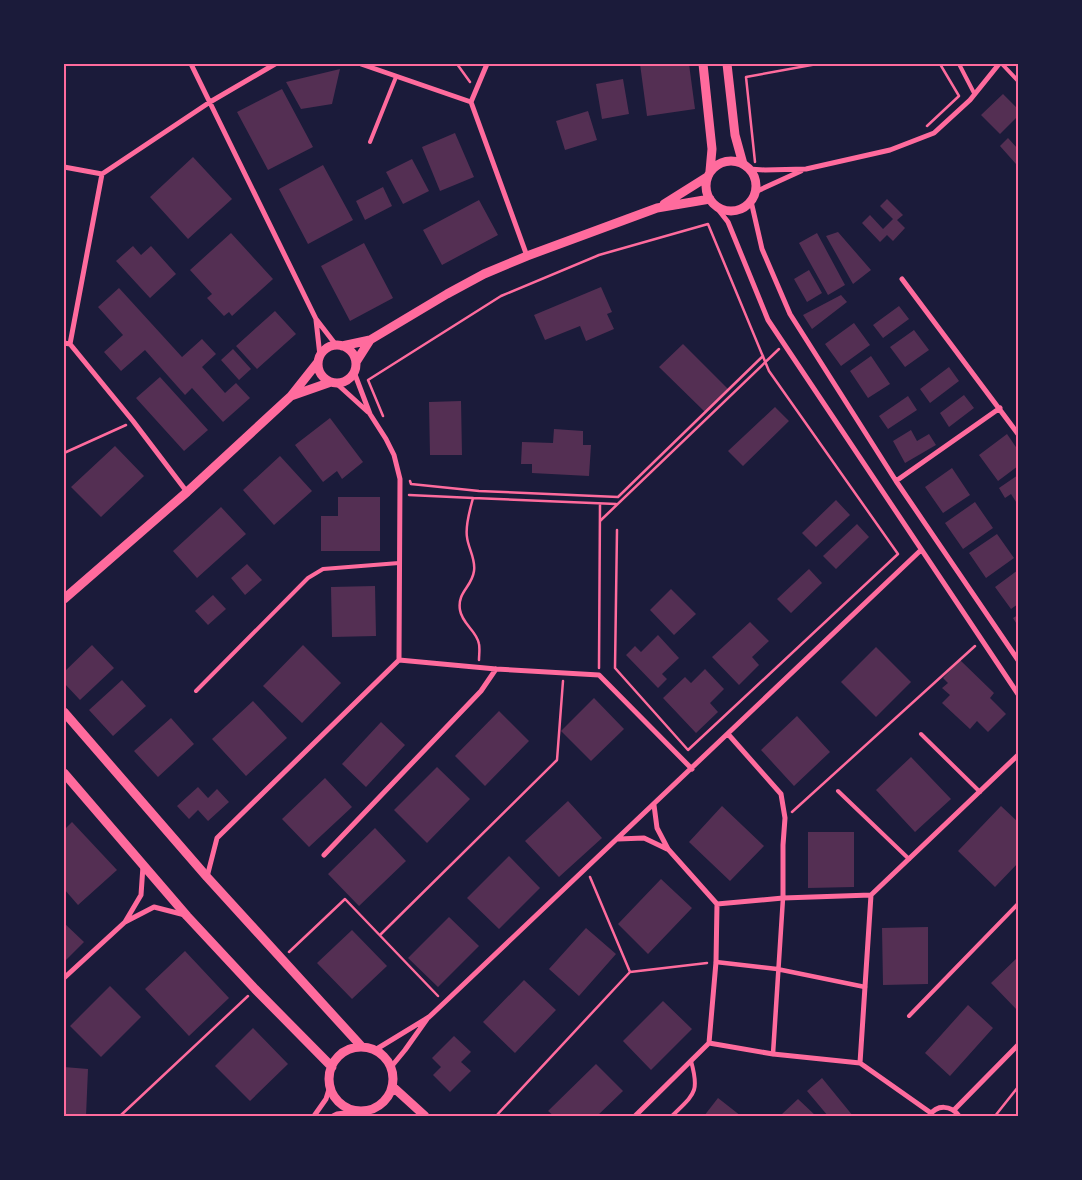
<svg xmlns="http://www.w3.org/2000/svg" width="1082" height="1180" viewBox="0 0 1082 1180" font-family="'Fira Sans',sans-serif">
<style>
.building{fill:#542f53}
.lines{fill:none;stroke-linecap:round;stroke-linejoin:round}
.path{stroke:#ff6b9d;stroke-width:2.5}
.service{stroke:#ff6b9d;stroke-width:4}
.pedestrian{stroke:#ff6b9d;stroke-width:4.5}
.minor{stroke:#ff6b9d;stroke-width:5}
.tertiary{stroke:#ff6b9d;stroke-width:9}
.neatline{fill:none;stroke:#ff6b9d;stroke-width:2}
</style>
<rect width="100%" height="100%" fill="#1b1b3a"/>
<!-- building -->
<path class="building" d="M640,64H689L695,109L647,116Z
M340,69L332,104L301,109L286,82Z
M623,79L629,114L602,119L596,84Z
M282,89L313,147L268,170L237,112Z
M1003,94L1018,109V116L1000,134L981,115Z
M588,111L597,140L565,150L556,121Z
M455,133L474,177L440,191L422,147Z
M1008,138L1018,149V161L1016,164L1000,146Z
M193,157L232,199L188,239L150,197Z
M412,159L429,191L403,204L386,172Z
M323,165L353,220L308,244L279,189Z
M383,187L392,206L365,220L356,201Z
M887,199L903,215L897,220L905,228L893,241L887,235L880,242L862,223L870,215L883,229L893,219L880,206Z
M479,200L498,235L442,265L423,230Z
M838,232L871,270L853,284L826,236Z
M231,233L273,279L232,316L229,312L224,316L207,298L212,294L190,270Z
M817,233L845,285L828,295L799,243Z
M364,243L393,298L350,321L321,266Z
M133,246L141,255L151,246L176,274L150,298L116,261Z
M809,270L822,293L807,302L794,279Z
M601,287L612,312L607,314L614,329L586,341L580,326L545,340L534,315Z
M119,288L182,357L202,339L216,354L202,367L225,393L236,383L250,398L223,422L192,388L185,395L145,350L121,371L104,352L123,335L98,307Z
M841,295L847,302L812,329L803,315Z
M899,306L909,319L883,338L873,325Z
M275,311L296,334L257,369L236,346Z
M854,323L870,345L841,366L825,344Z
M914,330L929,350L905,367L890,347Z
M683,344L728,389L705,412L659,367Z
M233,349L251,369L239,380L221,360Z
M871,356L890,384L868,398L850,371Z
M949,367L959,381L930,403L920,389Z
M160,377L208,430L184,451L136,398Z
M964,395L974,408L949,427L940,413Z
M908,396L917,410L888,429L879,416Z
M461,401L462,455H430L429,402Z
M775,407L789,421L743,466L728,451Z
M330,418L363,462L342,479L337,471L323,482L295,445Z
M554,429L583,431V445H591L589,476L532,473V464H521L522,442L553,443Z
M911,430L917,441L929,434L936,445L905,463L893,441Z
M1007,434L1018,450V466L998,481L979,455Z
M115,446L144,476L101,517L71,487Z
M280,456L312,491L274,525L243,490Z
M952,468L970,495L943,513L925,487Z
M1018,475V505L1011,494L1005,498L999,488Z
M338,497H380V551H321V516H338Z
M836,500L850,515L816,547L802,533Z
M975,502L993,528L963,549L945,523Z
M221,507L246,534L197,578L173,551Z
M857,524L869,537L836,569L823,556Z
M997,534L1014,558L986,578L969,553Z
M247,564L262,580L245,595L231,578Z
M809,569L822,583L791,613L777,599Z
M1018,570V604L1011,609L995,587Z
M375,586L376,636L332,637L331,587Z
M671,589L696,614L674,635L650,610Z
M213,595L226,609L208,625L195,611Z
M1018,615V626L1013,618Z
M750,622L769,641L752,657L759,665L739,685L712,657Z
M658,635L679,658L662,674L667,679L658,688L626,655L635,646L641,652Z
M92,645L114,668L80,700L64,683V672Z
M303,645L341,683L302,723L263,686Z
M876,647L911,682L876,717L841,682Z
M960,660L994,693L990,698L1006,714L988,732L977,721L970,729L942,703L950,695L942,688L948,683L943,678Z
M705,669L724,689L710,703L718,712L696,733L663,698L685,677L691,683Z
M122,680L146,706L113,736L89,710Z
M594,698L624,729L591,761L561,731Z
M253,701L287,738L246,776L212,739Z
M499,711L529,741L485,786L455,756Z
M797,716L830,752L794,786L761,750Z
M171,718L194,744L158,777L134,751Z
M381,722L405,745L366,787L342,764Z
M911,757L951,799L915,832L876,790Z
M437,767L470,799L427,843L394,810Z
M325,778L352,807L309,847L282,819Z
M198,787L208,798L217,789L229,802L208,821L198,810L189,819L177,806Z
M568,801L602,838L559,877L525,841Z
M722,806L764,846L730,881L689,842Z
M1001,806L1018,822V863L995,887L958,851Z
M72,822L117,870L78,905L64,889V830Z
M375,828L406,861L359,906L328,874Z
M808,832H854V887L808,888Z
M509,856L540,888L499,929L467,898Z
M661,879L692,908L648,954L618,924Z
M449,917L479,946L438,987L408,958Z
M64,923L84,942L64,962Z
M928,927V984L883,985L882,928Z
M586,928L616,954L579,996L549,969Z
M352,930L387,966L352,999L317,963Z
M185,951L229,998L189,1036L145,989Z
M1018,957V1011L991,983Z
M524,980L556,1010L515,1053L483,1022Z
M110,986L141,1017L101,1057L70,1026Z
M663,1001L692,1029L651,1070L623,1041Z
M968,1005L993,1028L950,1076L925,1053Z
M253,1028L288,1064L250,1101L215,1066Z
M454,1036L471,1052L461,1062L471,1071L450,1092L433,1075L441,1067L432,1058Z
M596,1064L623,1091L597,1116H554L548,1111Z
M64,1067L88,1069L86,1116H64Z
M822,1078L853,1116H828L807,1091Z
M718,1098L741,1116H704Z
M798,1099L816,1116H784L782,1114Z"/>
<g class="lines">
<!-- path -->
<path class="path" d="M457,64L470,82
M927,126L959,96L940,64
M755,162L746,77L817,64
M383,416L368,380L501,296L599,255L708,224L769,371L898,554L688,750L615,668L617,530
M64,453L126,425
M410,481L411,484L479,491L618,497L763,356
M409,495L473,498C470,510 465,525 467,537C468,548 476,559 474,571C472,587 457,592 460,610C462,624 477,631 479,644C480,649 479,655 479,660
M473,498L616,504
M600,521L779,349
M599,668L600,504
M792,812L975,646
M590,877L630,972
M380,935L557,760L563,681
M289,952L345,899L438,996
M120,1116L248,996
M496,1116L630,972L707,963
M995,1116L1018,1087"/>
<!-- service -->
<path class="service" d="M959,64L974,93
M1002,64L1018,81
M370,142L396,77
M1018,234V247
M196,691L308,578L323,569L399,563
M921,734L980,792
M838,791L909,859
M909,1016L1018,904
M672,1116C694,1094 700,1093 691,1061"/>
<!-- pedestrian -->
<path class="pedestrian" d="M716,962L777,969L865,987
M773,1054L783,898"/>
<!-- minor -->
<path class="minor" d="M191,64L316,319L336,345
M361,64L471,102
M471,102L527,256
M471,102L487,64
M64,167L102,174L210,102L275,64
M749,169L765,170L806,169L890,150L934,133L970,100L999,64
M755,192L801,171
M751,201L762,249L790,314L896,481L1018,660
M717,208L728,222L768,320L1018,694
M902,279L1018,434
M316,320L320,356
M64,343L70,344L133,421L187,492
M70,344L102,174
M354,372L370,414L386,439L394,455L400,479L399,660
M336,383L368,412
M896,481L1000,408
M399,660L496,669L599,675L692,769
M728,734L781,794L785,818L783,845V898
M654,805L657,828L668,849L717,904
M618,839L644,838L667,849
M324,855L481,691L496,669
M207,877L217,838L399,660
M125,922L141,895L143,866
M64,978L125,922L154,907L185,915
M709,1043L773,1054L860,1063L871,895
M375,1050L429,1017L445,1002L921,550
M860,1063L931,1113
M391,1067L405,1050L427,1019
M954,1110L1018,1045
M314,1116L326,1099L330,1086
M333,1116L337,1114L359,1111
M635,1116L709,1043L716,962L717,904L783,898L871,895L1018,755
M929,1116C937,1104 951,1105 959,1116"/>
<!-- tertiary -->
<path class="tertiary" d="M703,64L712,149L710,171
M727,64L735,135L743,164
M706 186a25 25 0 1 1 50 0a25 25 0 1 1-50 0Z
M664,204L707,177
M318 364a19 19 0 1 1 38 0a19 19 0 1 1-38 0Z
M342,346L370,340L447,294L484,274L527,256L657,208L710,199
M356,362L370,340
M291,396L331,382
M64,599L187,492L291,396L318,362
M64,712L207,877L362,1047
M64,773L187,916L255,989L332,1067
M329 1079a32 32 0 1 1 64 0a32 32 0 1 1-64 0Z
M392,1086L425,1116"/>
</g>
<!-- border -->
<rect width="1082" height="1180" fill="none" stroke="#1b1b3a" stroke-width="130"/>
<rect x="65" y="65" width="952" height="1050" class="neatline"/>
</svg>
